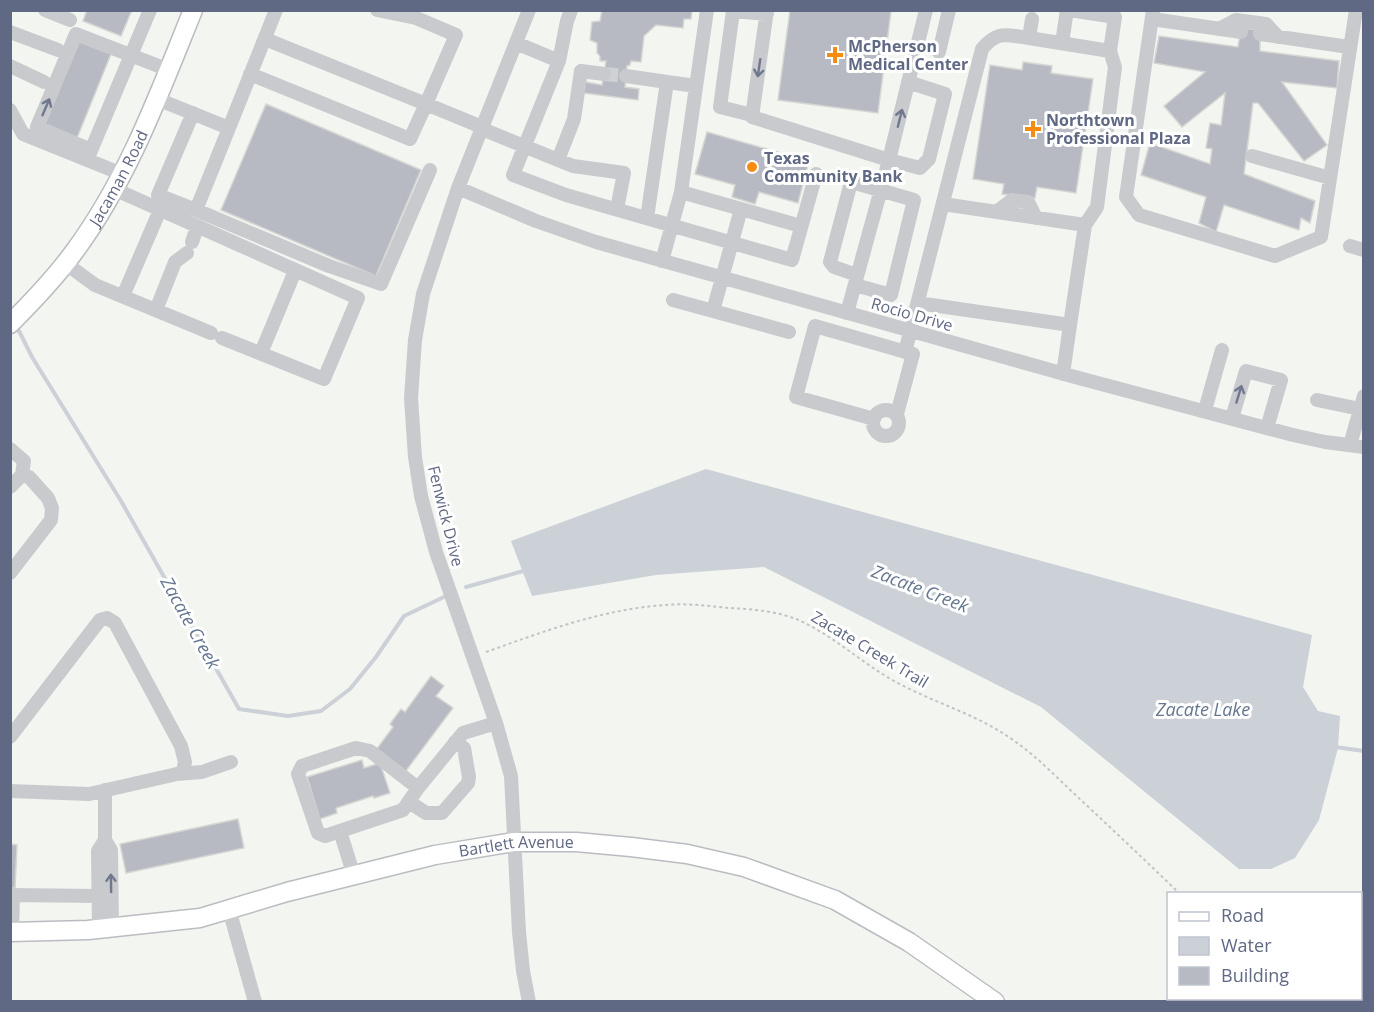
<svg xmlns="http://www.w3.org/2000/svg" width="1374" height="1012" viewBox="0 0 1374 1012" font-family="'Open Sans',sans-serif">
<style>
.water{fill:#ccd0d7}
.lines{fill:none;stroke-linecap:round;stroke-linejoin:round}
.stream{stroke:#ccd0d7;stroke-width:4}
.building{fill:#b7bac2;stroke:#d5d6d3;stroke-width:1.5}
.minor-tunnel{stroke:#ced2d5;stroke-width:14;stroke-dasharray:14 7;stroke-linecap:butt}
.major-casing{stroke:#babcc1;stroke-width:21}
.path{stroke:#c3c3c5;stroke-width:2;stroke-dasharray:3 3;stroke-linecap:butt}
.minor{stroke:#c8cace;stroke-width:14}
.major{stroke:#fff;stroke-width:18}
.oneway{stroke:#70788f}
.poi-dot{fill:#f58b0f;stroke:#fff;stroke-width:2}
.labels{text-anchor:middle;stroke-width:6;stroke-linejoin:round;paint-order:stroke}
.poi-label{font-size:16px;font-weight:bold;fill:#606984;stroke:#fff;text-anchor:start}
.street-label{font-size:16px;fill:#606984;stroke:#fff}
.water-label{font-size:18px;font-style:italic;fill:#657790;stroke:#fff}
</style>
<rect width="100%" height="100%" fill="#f3f5f0"/>
<!-- water -->
<path class="water" d="M706,469L1312,635L1303,687L1318,711L1340,716L1338,748L1319,820L1295,858L1271,869H1239L1041,707L764,567L656,575L532,596L511,541Z
M1363,930V1001H1333L1334,999L1360,998V931Z"/>
<g class="lines">
<!-- stream -->
<path class="stream" d="M16,325L32,357L121,501L239,709L288,716L321,711L350,689L376,657L404,616L446,596
M466,587L527,570
M1335,747L1364,751"/>
</g>
<!-- building -->
<path class="building" d="M87,10H132L121,36L83,21Z
M602,10H692L691,19H684L683,28L656,25L644,36L641,62L631,61L630,65L627,66L625,87L639,89L638,100L584,93L585,82L602,85L606,61H600V56L597,53V43L590,40L592,22L600,21Z
M790,10L891,11L878,113L778,100Z
M1241,28L1260,30V51L1339,61L1337,88L1282,82L1327,145L1304,161L1258,103H1253L1244,174L1315,201L1310,223L1301,218L1299,230L1224,205L1216,232L1199,223L1206,197L1141,175L1150,143L1210,164L1212,149L1206,148L1210,123L1221,125L1225,93L1182,127L1164,106L1205,72L1154,63L1159,36L1238,47Z
M78,41L111,54L77,138L45,124Z
M1023,62L1052,66L1051,73L1093,79L1076,193L1037,187L1035,198L1002,194L1004,184L973,179L990,65L1022,70Z
M266,104L421,170L376,276L221,210Z
M707,132L809,161L798,203L759,192L755,204L732,197L735,185L695,174Z
M431,676L444,686L436,696L453,708L405,772L376,750L393,727L390,724L401,709L405,712Z
M362,760L364,768L380,763L390,793L374,798L373,796L336,808L337,813L320,819L307,777Z
M238,819L244,848L126,873L120,844Z
M10,844L17,845L15,888H10Z"/>
<g class="lines">
<!-- minor-tunnel -->
<path class="minor-tunnel" d="M604,74L626,76"/>
<defs>
<g id="major">
<path id="s1" d="M10,324C33,301 55,278 74,252C128,179 159,94 193,10"/>
<path id="s2" d="M10,932L88,930L200,918L287,892L435,855L514,842H576L631,847L687,854L744,867L835,900L909,942L995,1002"/>
</g>
</defs>
<!-- major casing -->
<use href="#major" class="major-casing"/>
<!-- path -->
<path class="path" d="M486,652C545,631 603,609 666,605C687,603 708,606 729,608C751,609 775,611 796,619C832,634 861,663 896,682C934,703 977,714 1013,740C1038,757 1059,780 1081,800C1114,831 1147,862 1180,894
M1291,998L1293,1002"/>
<!-- minor -->
<path class="minor" d="M45,10L70,20
M529,10L458,188L423,294L415,340L411,398L415,457L421,496L436,552L496,723L511,776L519,932L523,971L529,1002
M571,10L567,21L559,61L513,175L566,195L792,260L816,174
M767,10L752,117L889,160L926,10
M1070,10L1115,17L1110,51L1115,67L1097,207L1085,225
M1153,10L1126,197L1139,215L1275,256L1321,237L1356,10
M1152,19L1241,32
M1219,29L1236,20L1266,24L1278,37
M10,32L58,50
M1260,34L1349,47
M1029,38L1110,51
M265,39L426,104L456,35L416,18L377,10
M516,43L559,61
M1062,43L1067,10
M939,52L949,10
M10,66L44,82
M250,74L410,139L426,104L482,127
M626,76L667,82
M157,99L229,128L196,210L329,266L381,284L430,170
M10,110L23,134L122,174
M193,113L158,195L196,210
M752,115L720,107L733,11L767,14
M229,128L276,10
M482,129L573,166L624,173L617,209
M91,150L37,127L76,34L169,70
M1252,156L1330,178
M87,160L150,10
M558,160L574,119L581,71L604,74
M458,188L536,221L596,242L1075,377L1293,435L1325,442L1364,447
M114,189L358,298L324,379L222,338
M681,192L801,226
M996,212L1012,200L1028,202L1036,218
M647,218L667,82L696,86
M192,242L197,227
M1350,246L1364,250
M662,261L681,192L707,10
M65,263L95,285L211,333
M855,285L891,295L914,200L855,183L850,186L830,262L834,267L857,275
M123,296L160,210
M673,300L789,332
M918,303L1070,325L1085,225L943,204
M156,310L175,262L187,253
M713,311L741,209
M847,313L889,160L920,168L929,159L945,94L908,82
M905,352L982,49C998,30 1006,35 1029,38L1032,19
M261,353L295,271
M1063,374L1070,325
M1317,400L1360,409
M873 423a13 13 0 1 1 26 0a13 13 0 1 1-26 0Z
M1205,410L1222,350
M1232,418L1246,371L1281,380L1267,428
M874,419L796,397L815,326L913,354L897,414
M1350,445L1364,396
M10,449L24,461L22,475
M10,487L22,475L29,477L48,498L52,508L51,520L10,573
M10,737L93,629L100,620L107,618L115,623L181,746L185,762L183,771L177,774L89,794L10,791
M177,774L202,772L231,762
M418,788L370,751L356,748L302,766L298,774L318,833L325,836L403,810L418,788L463,733L496,723
M105,790V840L111,850L112,928
M409,802L426,813H442L468,783L469,777L464,748L455,742
M340,831L354,876
M10,895L98,896
M229,909L255,1002
M99,929L98,851L105,840
M12,932L13,895"/>
<!-- major -->
<use href="#major" class="major"/>
</g>
<!-- one-way arrows -->
<defs><path id="oneway-shaft" d="M-6 0H5M1.5-3L5.5 0L1.5 3" fill="none" stroke-width="1.6" stroke-linecap="round" stroke-linejoin="round" transform="scale(1.5)"/></defs>
<g class="oneway">
<use href="#oneway-shaft" transform="translate(759 68) rotate(98)"/>
<use href="#oneway-shaft" transform="translate(46 107) rotate(-67)"/>
<use href="#oneway-shaft" transform="translate(900 118) rotate(-76)"/>
<use href="#oneway-shaft" transform="translate(1239 394) rotate(-73)"/>
<use href="#oneway-shaft" transform="translate(111 883) rotate(-91)"/>
</g>
<!-- markers -->
<g class="poi-dot">
<path d="M832 46h6v6h6v6h-6v6h-6v-6h-6v-6h6z"/>
<path d="M1030 120h6v6h6v6h-6v6h-6v-6h-6v-6h6z"/>
<circle cx="752" cy="167" r="6"/>
</g>
<g class="labels">
<!-- poi labels -->
<g class="poi-label">
<text x="848" y="52">McPherson<tspan x="848" dy="18">Medical Center</tspan></text>
<text x="1046" y="126">Northtown<tspan x="1046" dy="18">Professional Plaza</tspan></text>
<text x="764" y="164">Texas<tspan x="764" dy="18">Community Bank</tspan></text>
</g>
<!-- street labels -->
<g class="street-label">
<text dy="6" stroke="none"><textPath href="#s1" startOffset="183">Jacaman Road</textPath></text>
<text transform="translate(912 314) rotate(16)" y="6">Rocio Drive</text>
<text transform="translate(446 516) rotate(76)" y="6">Fenwick Drive</text>
<text transform="translate(870 649) rotate(31)" y="6">Zacate Creek Trail</text>
<text dy="6" stroke="none"><textPath href="#s2" startOffset="516">Bartlett Avenue</textPath></text>
</g>
<!-- water labels -->
<g class="water-label">
<text transform="translate(920 589) rotate(21)" y="6">Zacate Creek</text>
<text transform="translate(190 623) rotate(61)" y="6">Zacate Creek</text>
<text x="1203" y="716">Zacate Lake</text>
</g>
</g>
<!-- border -->
<rect width="1374" height="1012" fill="none" stroke="#606984" stroke-width="24"/>
<!-- legend -->
<rect x="1167" y="892" width="195" height="108" fill="#ffffff" stroke="#bfc3ce" stroke-width="1.5"/>
<rect x="1179" y="912" width="30" height="9" fill="#ffffff" stroke="#bfc3ce" stroke-width="1.5"/>
<text x="1221" y="922" font-size="18" fill="#606984">Road</text>
<rect x="1179" y="937" width="30" height="18" fill="#ccd0d7" stroke="#bfc3ce" stroke-width="1.5"/>
<text x="1221" y="952" font-size="18" fill="#606984">Water</text>
<rect x="1179" y="967" width="30" height="18" fill="#b7bac2" stroke="#bfc3ce" stroke-width="1.5"/>
<text x="1221" y="982" font-size="18" fill="#606984">Building</text>
</svg>
